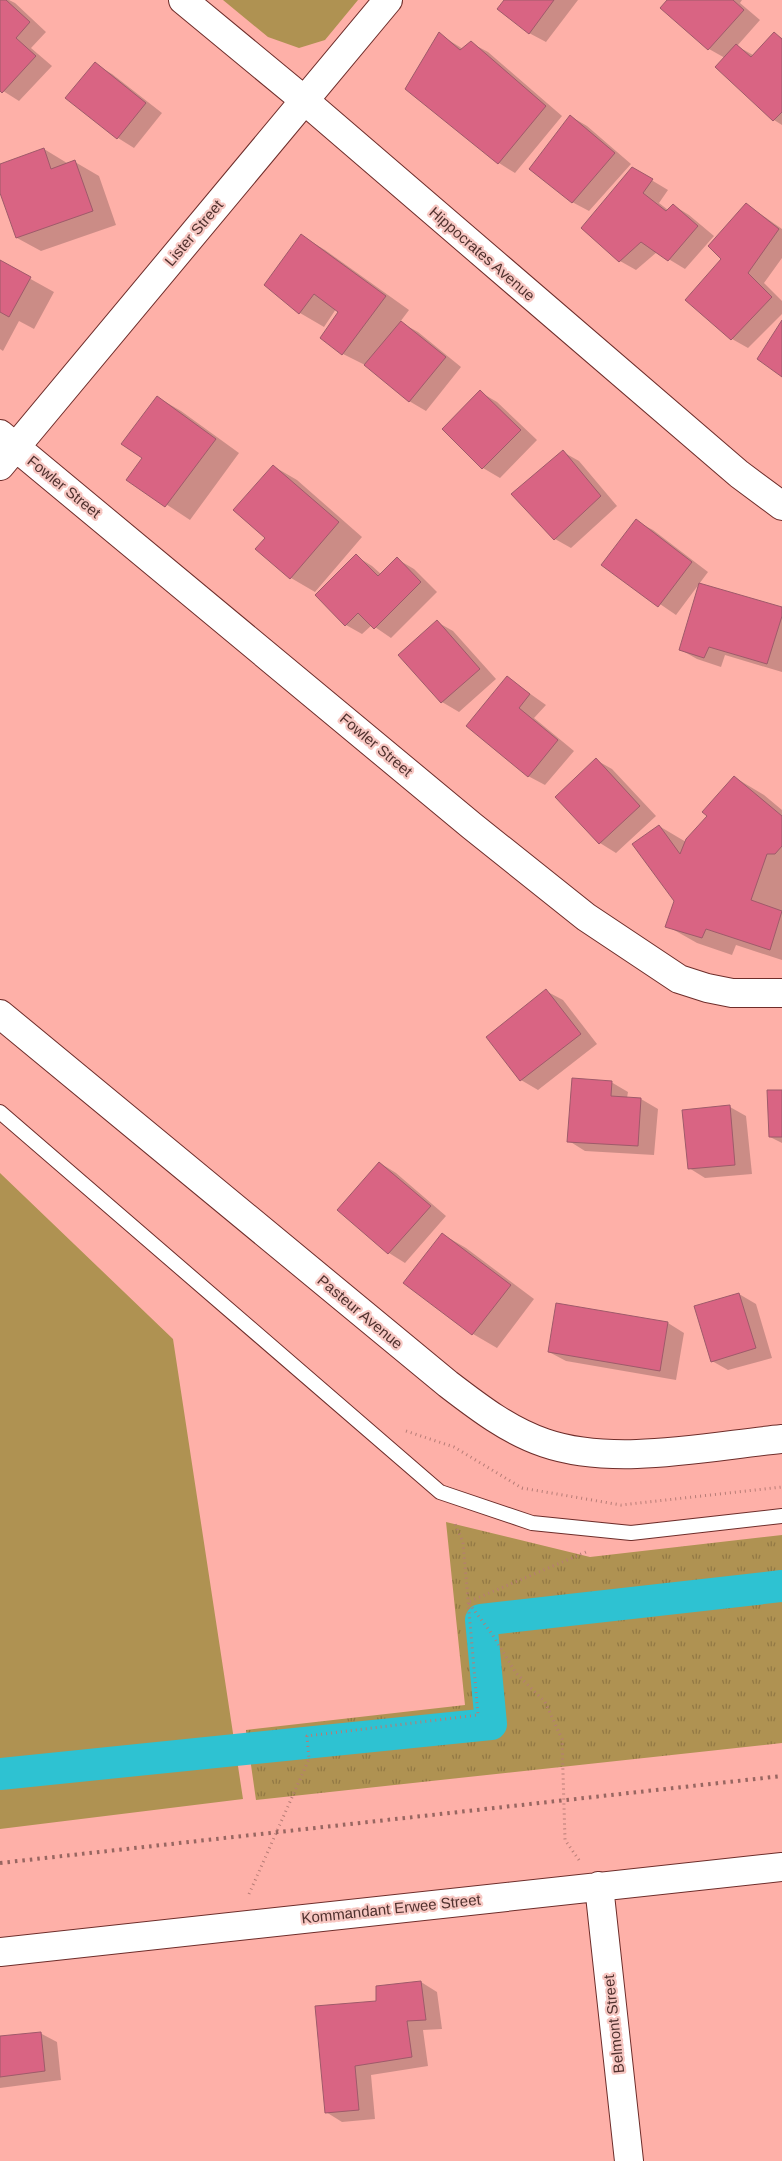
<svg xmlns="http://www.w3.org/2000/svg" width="782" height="2161" viewBox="0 0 782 2161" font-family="Helvetica,sans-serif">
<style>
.grass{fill:#af9252}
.park{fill:url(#park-tufts)}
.shadow{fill:#0003}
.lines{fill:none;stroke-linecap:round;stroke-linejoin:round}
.canal{stroke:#2ec2d2;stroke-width:32}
.building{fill:#d96483;stroke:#9f5a6a}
.lane-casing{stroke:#6e2d2a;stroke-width:16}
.street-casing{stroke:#6e2d2a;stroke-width:30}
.secondary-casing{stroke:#6e2d2a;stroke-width:30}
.path{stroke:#b67c76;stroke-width:3;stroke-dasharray:1 4;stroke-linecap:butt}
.lane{stroke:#fff;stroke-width:14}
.street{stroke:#fff;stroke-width:28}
.secondary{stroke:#fff;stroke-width:28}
.rail{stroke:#986661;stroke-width:4;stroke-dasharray:2.5 5;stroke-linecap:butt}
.labels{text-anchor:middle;stroke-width:4.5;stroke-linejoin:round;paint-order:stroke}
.street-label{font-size:15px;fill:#50312e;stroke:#f7c7c2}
</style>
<defs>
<pattern id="park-tufts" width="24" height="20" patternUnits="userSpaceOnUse" patternTransform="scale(1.25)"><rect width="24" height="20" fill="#af9252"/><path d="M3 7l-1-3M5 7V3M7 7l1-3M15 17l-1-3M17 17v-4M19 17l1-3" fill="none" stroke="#917844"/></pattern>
</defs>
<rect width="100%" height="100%" fill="#feb0a8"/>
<!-- grass -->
<path class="grass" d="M223,0H358L325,40L299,48L268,37Z
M0,1173L173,1339L243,1799L0,1829Z"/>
<!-- park -->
<path class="park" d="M446,1522L590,1557L782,1535V1743L256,1800L246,1730L465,1705Z"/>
<!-- shadow -->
<path class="shadow" d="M0,0H9L15,3L46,32L31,48L52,66L19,101L0,89Z
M505,0H578L546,42L529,33Z
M669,0H742L740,3L760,20L737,46L753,55L774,34L782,38V125L774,120L717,67L725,58L709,49L662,8Z
M439,34L463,49L471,43L488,52L562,116L515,173L499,163L407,89Z
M95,64L112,74L162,113L134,148L118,138Z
M570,116L587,126L631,164L589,211L572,202Z
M44,149L67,163L75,162L99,176L116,225L41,251L17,238L0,190V165Z
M633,169L668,190L659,203L668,210L673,205L689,215L714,236L685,269L657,252L636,270L620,261Z
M746,204L782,229V258L764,283L782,301V314L748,348L732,339L722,259Z
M302,236L325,250L409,310L400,322L418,332L461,367L426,411L409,401L367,366L343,354L340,312L336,309L324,327L300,313L266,285Z
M0,262L54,292L34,329L19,321L3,351L0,349Z
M480,392L497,402L537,440L500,478L483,468L444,429Z
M157,397L181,411L239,453L190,520L128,479L144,458Z
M563,452L579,461L617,506L571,548L555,539Z
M273,466L297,480L362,537L315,592L291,578L257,549L267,538Z
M636,521L653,530L708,572L676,615L603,565Z
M356,556L372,566L382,575L397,559L414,569L437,592L391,638L372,625L362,634L346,625Z
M782,608V672L725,655L721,667L697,659L681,650Z
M437,622L453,631L496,679L459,712L442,702L400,655Z
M508,678L546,705L534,718L574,751L545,785L528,776Z
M596,760L612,769L656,816L616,853L600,843L556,797Z
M734,777L764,795L782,810V960L736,945L732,955L697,943L667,926L675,901L659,826L686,842L708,816Z
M546,991L563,1000L597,1044L538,1090L521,1080L488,1037Z
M611,1082L628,1092L627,1098L641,1099L658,1109L654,1155L585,1151L569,1141Z
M782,1091V1143L770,1137Z
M730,1107L746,1116L752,1174L705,1178L689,1168Z
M380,1163L396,1173L446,1216L405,1263L389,1253L339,1210Z
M442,1234L466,1248L534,1299L497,1348L473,1334L405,1282Z
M739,1294L756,1304L772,1358L728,1370L712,1361Z
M668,1323L684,1333L676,1380L566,1361L549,1352Z
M421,1982L437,1992L442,2029L423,2030L428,2066L371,2075L375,2119L342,2122L326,2112L377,2002Z
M40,2033L57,2042L61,2080L0,2088V2037Z"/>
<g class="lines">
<!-- canal -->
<path class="canal" d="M0,1774L491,1724L481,1620L782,1586"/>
</g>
<!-- building -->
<path class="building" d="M0,0H6L30,22L16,38L36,56L2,93L0,91Z
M504,0H554L529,34L497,9Z
M667,0H733L744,10L708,50L660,8Z
M439,32L460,50L471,41L546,106L498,164L405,89Z
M774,32L782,39V112L773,121L715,67L736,44L751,57Z
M95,62L146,103L117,139L65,98Z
M570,115L615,153L572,203L529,169Z
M44,148L51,169L75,160L93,211L16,238L0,193V164Z
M632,167L653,179L643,193L666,211L673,204L698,226L668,261L641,242L619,262L581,228Z
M746,203L779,229L748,273L772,297L731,340L685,300L721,259L708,246Z
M301,234L386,296L342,355L320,338L338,312L314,294L299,314L264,285Z
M0,260L31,277L9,317L0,312Z
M782,320V377L757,359Z
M401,321L446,357L409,402L364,365Z
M480,390L521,430L482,469L442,429Z
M157,396L216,439L165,507L126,480L142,458L121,444Z
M563,450L601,496L554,540L511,494Z
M273,465L339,522L290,579L255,549L265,538L233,510Z
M636,519L692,562L658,607L601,565Z
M356,554L378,576L397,557L421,582L374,629L358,613L345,626L315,595Z
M699,583L782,607V616L767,664L709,647L704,658L679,650Z
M437,620L480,669L441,703L398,655Z
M507,676L530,694L519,708L558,740L528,777L466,726Z
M596,758L640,806L599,844L555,797Z
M734,776L782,816V846L775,854H767L751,900L782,911L770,950L706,929L702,938L665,927L674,901L632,844L659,825L680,854L686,839L707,816L702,812Z
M546,989L581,1034L520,1081L486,1037Z
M572,1078L612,1081L611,1096L641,1098L638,1146L567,1142Z
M767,1090H782V1137H769Z
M730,1105L735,1165L688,1169L682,1110Z
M379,1162L431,1206L388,1254L337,1210Z
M442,1233L511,1285L472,1335L403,1283Z
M739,1293L756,1348L711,1362L694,1306Z
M556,1303L668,1322L660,1371L548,1352Z
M421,1981L426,2020L407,2021L412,2057L355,2066L359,2110L325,2113L315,2006L376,2001V1986Z
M41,2032L45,2071L0,2077V2036Z"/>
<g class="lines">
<defs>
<path id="lane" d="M0,1112L440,1492L532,1523L631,1533L782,1516"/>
<path id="street" d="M183,0L304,100L739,474L782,506
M0,434L472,826L586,917L679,979L707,988L732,993H782
M0,466L388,0
M599,1886L629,2161
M0,1952L782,1867"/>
<path id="secondary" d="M0,1014L448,1384C478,1407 509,1431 545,1443C615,1467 710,1446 782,1439"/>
</defs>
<!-- lane casing -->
<use href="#lane" class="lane-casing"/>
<!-- street casing -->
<use href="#street" class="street-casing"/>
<!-- secondary casing -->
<use href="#secondary" class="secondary-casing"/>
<!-- path -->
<path class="path" d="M406,1431L454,1447L522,1488L621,1505L782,1487
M579,1860L565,1840L562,1739L545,1702L516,1673L492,1634L468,1602L586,1552
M249,1894L309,1759L307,1736L478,1715L463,1542L454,1522"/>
<!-- lane -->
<use href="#lane" class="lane"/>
<!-- street -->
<use href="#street" class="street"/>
<!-- secondary -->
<use href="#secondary" class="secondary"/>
<!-- rail -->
<path class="rail" d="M0,1863L782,1776"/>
</g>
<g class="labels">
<!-- street labels -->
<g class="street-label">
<text transform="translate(194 233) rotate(-50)" y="5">Lister Street</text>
<text transform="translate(482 254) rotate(41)" y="5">Hippocrates Avenue</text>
<text transform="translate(64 487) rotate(39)" y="5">Fowler Street</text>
<text transform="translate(376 745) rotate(40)" y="5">Fowler Street</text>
<text transform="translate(360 1312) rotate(40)" y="5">Pasteur Avenue</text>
<text transform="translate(391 1909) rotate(-6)" y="5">Kommandant Erwee Street</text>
<text transform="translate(614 2024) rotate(-96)" y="5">Belmont Street</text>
</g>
</g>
</svg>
